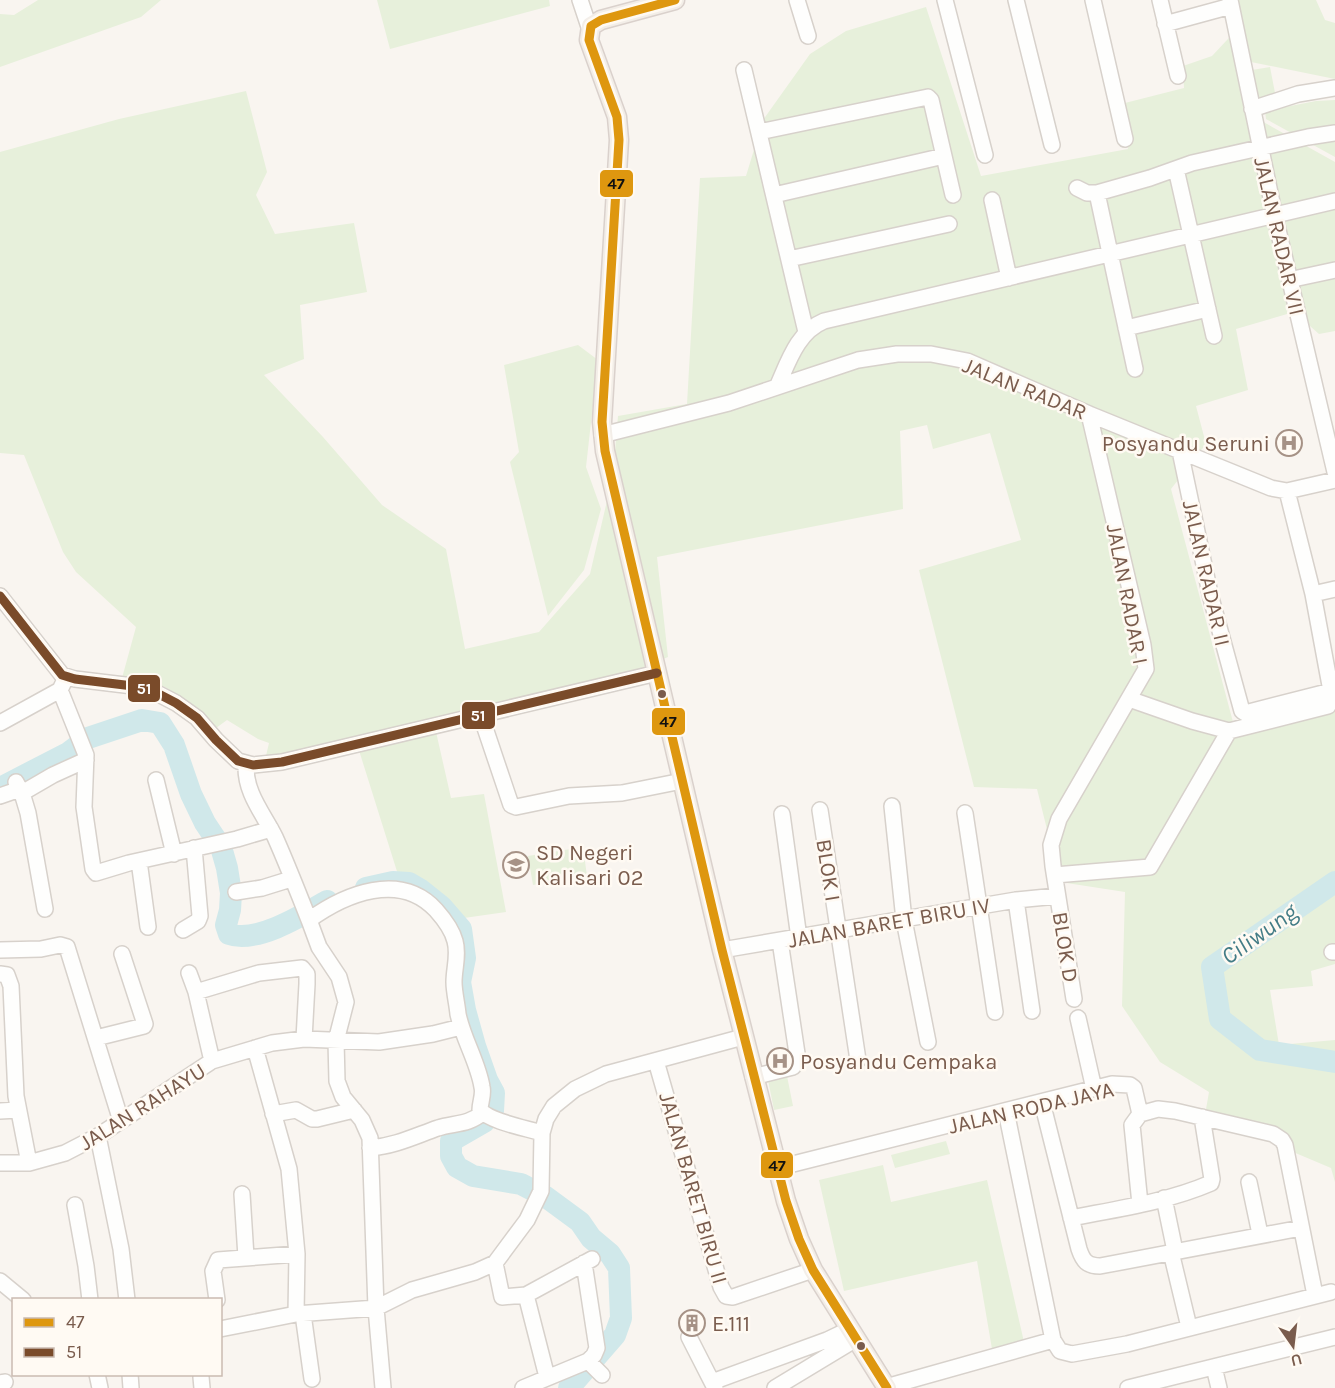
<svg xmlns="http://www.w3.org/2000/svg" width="1335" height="1388" viewBox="0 0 1335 1388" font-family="Karla,sans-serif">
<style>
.green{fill:#e7f0db}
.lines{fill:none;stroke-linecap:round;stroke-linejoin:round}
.river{stroke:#d0e8ea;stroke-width:22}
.minor-casing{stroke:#d7d1cb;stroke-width:18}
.major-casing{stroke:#dad1cc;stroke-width:21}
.minor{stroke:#fefefd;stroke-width:15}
.major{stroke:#f3eee8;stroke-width:18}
.bus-1-casing{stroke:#fffaf3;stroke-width:14}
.bus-2-casing{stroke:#fffaf3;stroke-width:14}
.bus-1{stroke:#de970f;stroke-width:9}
.bus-2{stroke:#7a4b2a;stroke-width:9}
.bus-dot{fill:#7a5c4d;stroke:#fffaf3;stroke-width:2}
.labels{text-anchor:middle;stroke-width:5;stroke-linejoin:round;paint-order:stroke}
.street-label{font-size:22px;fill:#7a5c4d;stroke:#fffaf3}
.poi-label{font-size:22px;fill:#7a5c4d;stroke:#fffaf3;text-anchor:start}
.water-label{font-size:24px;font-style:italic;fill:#437c86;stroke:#fffaf3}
.line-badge{stroke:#fffaf3;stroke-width:2}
.badge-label{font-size:16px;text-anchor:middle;font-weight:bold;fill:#fff}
.pale-badge-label{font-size:16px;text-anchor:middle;font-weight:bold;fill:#111}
</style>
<rect width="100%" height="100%" fill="#f9f5f0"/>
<!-- green -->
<path class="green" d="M38,0H161L141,17L0,67V14L14,15Z
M377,0H549L550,6L390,49Z
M1237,0H1316L1325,20L1335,23V79L1246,61L1258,119L1335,162V331L1319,334L1294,312L1236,329L1248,390L1196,406L1206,444L1171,489L1233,722L1331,704L1335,712V964L1311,971L1313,986L1270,990L1279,1045L1335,1040V1182L1331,1168L1205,1115L1209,1092L1160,1062L1122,1006L1125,892L1060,882L1037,789L974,787L919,570L1021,540L990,433L933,449L927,425L900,431L903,509L657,557L668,657L589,690L434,723L451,798L484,794L506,912L457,919L426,890L400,881L357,744L265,760L269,743L258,739L227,720L212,731L199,711L165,687L142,680L122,678L136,627L76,572L63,552L24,455L0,453V152L119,119L246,91L267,172L256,195L275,234L354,223L367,292L300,305L304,359L264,375L323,437L382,505L446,549L465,649L539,632L590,574L613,475L618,416L687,404L700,178L746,176L763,120L810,54L846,31L926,7L981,176L1128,149L1121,104L1184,88L1183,66L1212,56L1242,24Z
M1270,67L1276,98L1257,101L1252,70Z
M1335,100V157L1266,119L1265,111L1316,101Z
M578,345L598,360L586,467L601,509L584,570L548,616L510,462L519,452L504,365Z
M583,847L587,876L533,885L528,856Z
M787,1076L793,1106L774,1110L768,1080Z
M946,1141L950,1154L895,1168L891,1155Z
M883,1165L891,1202L987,1180L1024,1342L992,1349L977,1261L844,1291L819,1180Z"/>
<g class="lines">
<!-- river -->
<path class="river" d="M0,788L68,753L88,738L142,720L160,723L174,745L191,794L205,823L221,847L227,868L231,893L230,910L226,925L229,934C256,944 303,915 327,901
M1335,882L1212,967L1220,1019L1260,1050L1335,1062
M366,888L393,882L409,883L421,890L441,906L461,929L465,958L460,982L465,1010L475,1046L487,1080L494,1093L493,1111L484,1122L451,1141V1156L457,1167L473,1176L521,1184L546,1197L580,1222L591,1238L610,1254L619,1268L621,1318L615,1335L569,1388"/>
<defs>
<path id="minor" d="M580,0L590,30
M797,0L808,36
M945,0L985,155
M1016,0L1052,145
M1093,0L1125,139
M1160,0L1178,76
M1230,0L1275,217L1335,472
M1165,24L1231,6
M744,70L806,332
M1252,109L1298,94L1335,88
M759,132L928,97L931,100L953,195
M1176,169L1214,336
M1077,188L1087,193H1097L1150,178L1192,163L1308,137L1335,133
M1097,193L1135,369
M774,195L944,156
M992,200L1009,278
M789,259L949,224
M1298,278L1335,270
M1126,328L1208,309
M777,387C788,363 797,332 824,321L1335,201
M602,435L729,403L858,360L897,354H931L967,361L1089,414L1271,488L1287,491L1335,480
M1180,451L1211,598L1242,711L1245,713L1335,690
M1313,594L1335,589
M0,596L62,675L75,679L133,686L151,690L176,703L197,718L216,740L238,761L253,765L282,762L657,673
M66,677L60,690L86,755L84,807L93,869L96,873L129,863L237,839L271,829
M1129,699L1192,721L1229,731L1328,706L1331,691L1313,594L1287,491
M481,716L511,805L516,807L569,796L622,793L682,781
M0,723L60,690
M246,765C245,793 263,813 275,837C287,864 298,892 309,920C345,894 400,871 436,910C444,919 452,929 455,941C459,955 454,968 454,982C454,992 457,1003 458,1014C463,1039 478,1062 482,1087C484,1095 480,1102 480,1110C491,1122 526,1128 542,1133
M156,780L174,854
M16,782L22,793L28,813L45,909
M22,793L53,775L86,760
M0,796L20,789
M892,806L904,920L928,1042
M820,810L858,1060
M965,813L995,1012
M782,814L799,938
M139,861L148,927
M1055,875L1150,867L1229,731
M236,892L262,888L291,879
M1016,900L1032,1011
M309,920L319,947L339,977L346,1002L336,1041L337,1081L343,1097L362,1120L370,1138L376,1308L383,1388
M183,930L198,921L200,916L194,848
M0,950L41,949L60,945L67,947L121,1121
M722,950L1016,900L1057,896
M1332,952H1335
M189,973L196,992L212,1061
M0,974L7,975L11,986L16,1096L29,1163
M196,992L259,973L302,968L307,974V984L304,1039
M1074,999L1053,866L1051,845L1059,819L1146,669L1143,645L1089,414
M1078,1018L1094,1089
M96,1038L144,1026L145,1024L122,954
M255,1048L289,1169L297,1254L296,1314
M656,1061L721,1287L726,1296L733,1297L813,1270
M753,1077L793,1067L798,1060L780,941
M1042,1102L1079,1249C1083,1261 1087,1266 1100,1266L1301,1228
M0,1111L18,1110
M1006,1111L1053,1340L1060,1351L1072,1354L1127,1344L1331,1292
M273,1114L296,1110L312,1119H317L354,1110
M1140,1114L1132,1125L1140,1204
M98,1136L121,1249L127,1300
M370,1148C395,1146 415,1136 438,1128C454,1123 469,1125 482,1113
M0,1163H29L65,1153L98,1136L212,1061L272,1043L304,1039L379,1042L433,1034L461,1027
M777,1168L1112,1084L1130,1085L1134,1088L1140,1114L1158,1109L1175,1111L1273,1134L1282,1140L1285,1145L1315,1295
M1249,1182L1260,1234
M242,1194L246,1257
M1164,1198L1175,1251
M75,1205L86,1266L90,1300
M1071,1218C1117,1209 1167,1202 1211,1183L1212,1179L1202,1117
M1171,1252L1189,1327
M495,1263L502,1297L526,1295L547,1377
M0,1281L23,1300
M526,1295L592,1259
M217,1300L213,1271L218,1260L297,1254
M303,1314L312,1379
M220,1329L296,1314L376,1308L412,1290L475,1272L495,1263L527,1220L541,1191L542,1133L546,1119L554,1106L575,1089L606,1074L743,1037
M689,1337L715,1388
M588,1361L602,1375
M1214,1367L1219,1388
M97,1374L100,1388
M130,1374L131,1388
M201,1377L202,1388
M712,1382L827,1340L850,1329
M0,1383L5,1382
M886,1387L1053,1340
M523,1388L588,1361L594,1355L597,1348L584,1263
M775,1388L856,1339
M1128,1388L1335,1337"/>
<path id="major" d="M675,0L601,20L591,26L589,40L617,117L619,140L602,422L605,451L722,950L786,1201L799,1239L813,1270L887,1388"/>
</defs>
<!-- minor casing -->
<use href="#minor" class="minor-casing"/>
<!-- major casing -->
<use href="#major" class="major-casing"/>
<!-- minor -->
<use href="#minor" class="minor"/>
<!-- major -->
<use href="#major" class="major"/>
<defs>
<path id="bus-1" d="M675,0L601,20L591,26L589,40L617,117L619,140L602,422L605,451L722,950L786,1201L799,1239L813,1270L887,1388"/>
<path id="bus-2" d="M0,596L62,675L75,679L133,686L151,690L176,703L197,718L216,740L238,761L253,765L282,762L657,673"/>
</defs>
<!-- bus-1 casing -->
<use href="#bus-1" class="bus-1-casing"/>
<!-- bus-2 casing -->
<use href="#bus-2" class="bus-2-casing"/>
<!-- bus-1 -->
<use href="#bus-1" class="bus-1"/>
<!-- bus-2 -->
<use href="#bus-2" class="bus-2"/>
</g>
<!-- icons -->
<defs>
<symbol id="hospital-ring" viewBox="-11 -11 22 22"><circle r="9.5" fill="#fffaf3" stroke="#a69286" stroke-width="1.5"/><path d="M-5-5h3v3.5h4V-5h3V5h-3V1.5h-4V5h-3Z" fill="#a69286"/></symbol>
<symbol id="school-ring" viewBox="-11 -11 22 22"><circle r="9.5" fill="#fffaf3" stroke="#a69286" stroke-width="1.5"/><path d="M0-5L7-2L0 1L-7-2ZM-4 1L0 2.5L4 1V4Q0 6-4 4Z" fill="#a69286"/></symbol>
<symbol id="building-ring" viewBox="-11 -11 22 22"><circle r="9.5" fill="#fffaf3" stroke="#a69286" stroke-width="1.5"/><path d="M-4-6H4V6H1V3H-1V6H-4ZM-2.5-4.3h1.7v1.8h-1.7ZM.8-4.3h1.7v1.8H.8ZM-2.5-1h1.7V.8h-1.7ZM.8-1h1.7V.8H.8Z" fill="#a69286"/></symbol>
</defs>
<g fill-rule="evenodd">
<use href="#hospital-ring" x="1274" y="428" width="30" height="30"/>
<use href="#school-ring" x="501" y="850" width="30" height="30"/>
<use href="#hospital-ring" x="765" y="1046" width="30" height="30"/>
<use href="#building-ring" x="677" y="1308" width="30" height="30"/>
</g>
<!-- markers -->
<g class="bus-dot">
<circle cx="662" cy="694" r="5"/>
<circle cx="861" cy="1346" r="5"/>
</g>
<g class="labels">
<!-- street labels -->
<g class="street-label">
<text transform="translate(1280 236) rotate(77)" y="8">JALAN RADAR VII</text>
<text transform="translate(1025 388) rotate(22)" y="8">JALAN RADAR</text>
<text transform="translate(1207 573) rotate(77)" y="8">JALAN RADAR II</text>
<text transform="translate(1128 594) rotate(79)" y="8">JALAN RADAR I</text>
<text transform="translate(829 870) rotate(81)" y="8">BLOK I</text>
<text transform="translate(889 922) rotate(-10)" y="8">JALAN BARET BIRU IV</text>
<text transform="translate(1066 947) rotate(81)" y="8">BLOK D</text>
<text transform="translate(142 1106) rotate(-32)" y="8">JALAN RAHAYU</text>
<text transform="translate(1031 1107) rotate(-13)" y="8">JALAN RODA JAYA</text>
<text transform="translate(694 1188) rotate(74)" y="8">JALAN BARET BIRU II</text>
</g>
<!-- poi labels -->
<g class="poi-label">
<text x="1270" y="451" text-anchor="end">Posyandu Seruni</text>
<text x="536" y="860">SD Negeri<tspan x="536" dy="25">Kalisari 02</tspan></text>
<text x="800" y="1069">Posyandu Cempaka</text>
<text x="712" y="1331">E.111</text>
</g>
<!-- water labels -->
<g class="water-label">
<text transform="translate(1259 934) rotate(-35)" y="8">Ciliwung</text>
</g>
</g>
<g class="line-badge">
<rect x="599" y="169" width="35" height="29" rx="6" fill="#de970f"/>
<rect x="127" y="674" width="34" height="29" rx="6" fill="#7a4b2a"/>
<rect x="461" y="701" width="35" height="29" rx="6" fill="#7a4b2a"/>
<rect x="651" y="707" width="35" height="29" rx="6" fill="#de970f"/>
<rect x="760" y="1151" width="34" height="28" rx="6" fill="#de970f"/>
</g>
<g class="badge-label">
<text x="144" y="694">51</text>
<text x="478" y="721">51</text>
</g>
<g class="pale-badge-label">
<text x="616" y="189">47</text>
<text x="668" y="727">47</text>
<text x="777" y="1171">47</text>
</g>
<!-- legend -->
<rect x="12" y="1298" width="210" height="78" fill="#fffaf3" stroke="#cabbb1" stroke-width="1.5"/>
<rect x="24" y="1318" width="30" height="9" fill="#de970f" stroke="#cabbb1" stroke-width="1.5"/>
<text x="66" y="1328" font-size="18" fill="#7a5c4d">47</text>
<rect x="24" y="1348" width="30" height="9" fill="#7a4b2a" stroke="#cabbb1" stroke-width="1.5"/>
<text x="66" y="1358" font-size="18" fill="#7a5c4d">51</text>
<!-- north arrow -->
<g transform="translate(1293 1346) rotate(166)" stroke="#fffaf3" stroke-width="4.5" paint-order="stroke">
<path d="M0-4.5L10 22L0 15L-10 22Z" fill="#7a5c4d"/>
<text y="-9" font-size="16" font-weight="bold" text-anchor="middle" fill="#7a5c4d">U</text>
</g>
</svg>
